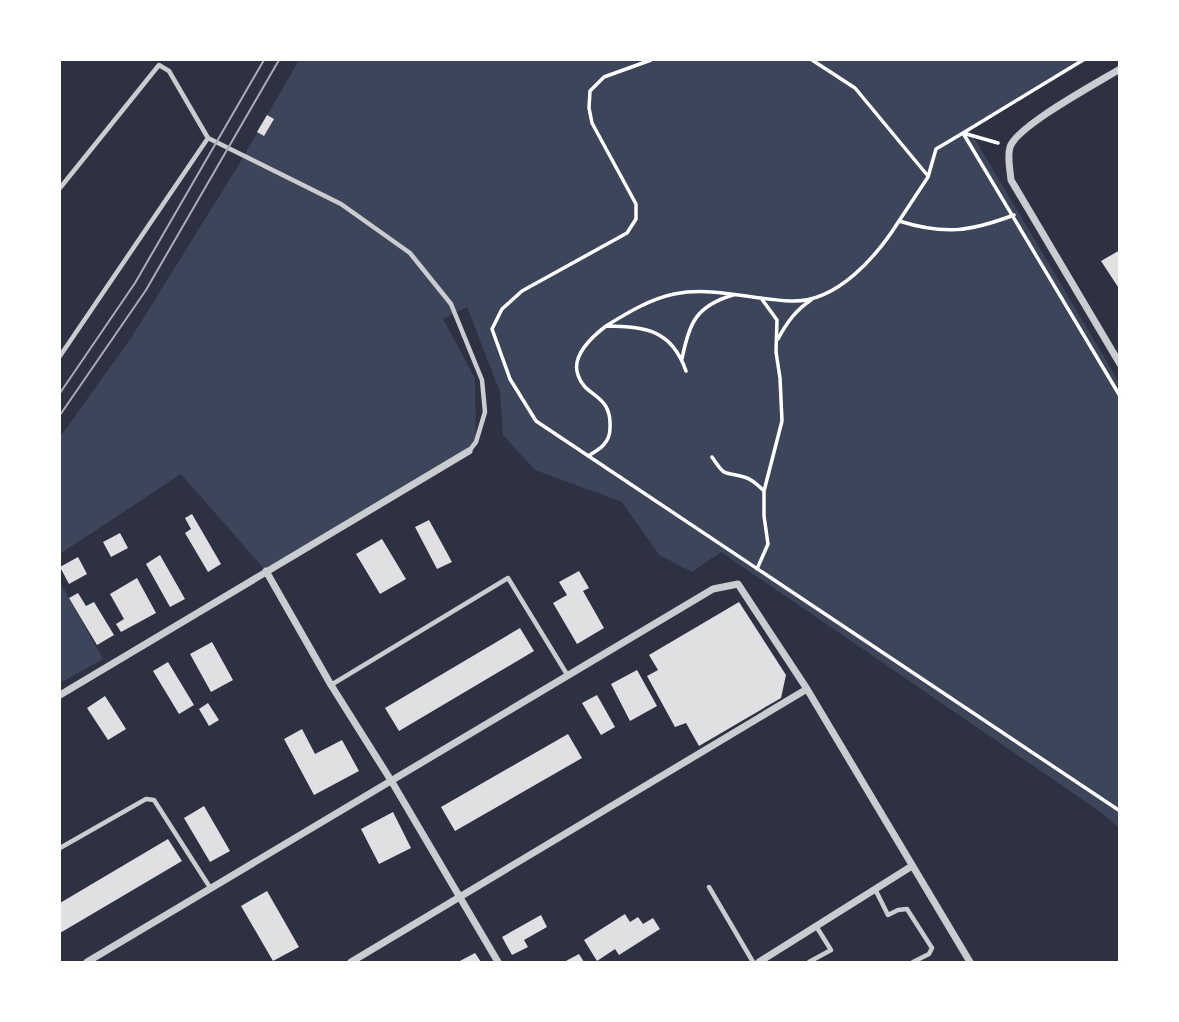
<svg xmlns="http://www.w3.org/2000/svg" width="1179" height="1022" viewBox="0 0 1179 1022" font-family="'Titillium Web',sans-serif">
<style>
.green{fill:#3c4559}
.building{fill:#e0e0e3}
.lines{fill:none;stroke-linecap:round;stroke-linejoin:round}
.path{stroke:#fff;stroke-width:3.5}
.service{stroke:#caccd0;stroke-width:4.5}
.minor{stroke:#caccd0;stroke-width:7}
.tram{stroke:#abadb3;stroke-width:2}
</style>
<rect width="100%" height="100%" fill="#2d3142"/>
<!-- green -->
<path class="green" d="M299,60H1089L969,129L1119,382V828L1102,813L721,552L692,572L659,555L622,502L535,470L503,435L500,392L467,307L443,319L475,378L476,442L469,451L266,571L181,474L60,554V437L131,338L238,166Z
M60,582L103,659L60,683Z"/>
<!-- building -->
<path class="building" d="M267,115L274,119L264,136L257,132Z
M1120,250V290L1101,261Z
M192,514L221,564L208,572L185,533L191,529L185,518Z
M429,520L452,562L437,569L415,527Z
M120,533L128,548L111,557L103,542Z
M382,539L406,579L380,594L356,554Z
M160,555L185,599L170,607L146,564Z
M78,557L87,574L69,584L60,567Z
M579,571L589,588L583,591L604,628L577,644L553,603L567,595L559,582Z
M137,578L156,613L121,632L116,624L124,619L110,594Z
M78,593L86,606L94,602L114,635L97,645L69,598Z
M739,602L786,675L781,698L699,746L686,723L675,727L647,676L658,670L649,655Z
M520,628L534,651L399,731L385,708Z
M212,642L233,680L211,692L190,654Z
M168,662L194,705L179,714L153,671Z
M637,670L657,706L630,721L611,684Z
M597,695L615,727L601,735L582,703Z
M105,696L126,729L108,740L87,708Z
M208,703L219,720L209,726L199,709Z
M302,729L315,754L342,740L359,771L314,795L284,739Z
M568,734L582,758L455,831L441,807Z
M204,806L230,851L210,862L184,818Z
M393,812L411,848L379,864L361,829Z
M168,839L182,861L60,933V903Z
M267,891L299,947L273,961L241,906Z
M625,914L630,922L638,917L643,924L653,918L660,929L619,955L615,949L597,961L584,940Z
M541,915L547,927L524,940L528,947L512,955L502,937Z
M475,953L481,962H458Z
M579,954L584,962H564Z"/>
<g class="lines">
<!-- path -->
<path class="path" d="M651,60L604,77L590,91L589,108L592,123L636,204V219L627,233L522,291L502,309L492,329L510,379L536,421L1120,811
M812,60L855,88L928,176
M1083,60L963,133L1120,396
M998,143L963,133L936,149L928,177L899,221C944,235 969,232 1014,215
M778,339C787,322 796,310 811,300
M682,359C689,323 696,306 733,295
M686,371C672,330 645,326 606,326C627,313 650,299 674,294C714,286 752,300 791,301C837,303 877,256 899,221
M588,456C600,449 610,443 610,428C612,393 585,398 578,375C571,356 593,336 606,326
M712,457C726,478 723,471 744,477C752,479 758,485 763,490
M757,569L768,544L764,516V491L782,421L780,378L776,352L777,320L761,298"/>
<!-- service -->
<path class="service" d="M60,188L159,65L169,71L208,138
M60,356L208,138L341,204L410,253L451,304L482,380L485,412L476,442L469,451
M331,685L508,578L568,676
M60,848L146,799L154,800L211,889
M709,887L753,962
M875,889L888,915L898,910L907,909L932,948L929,954L913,962
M809,962L831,950L816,926"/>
<!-- minor -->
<path class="minor" d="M1120,69C1097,83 1017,126 1010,147C1007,157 1010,169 1011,180L1120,364
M266,571L331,685L392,782L498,962
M60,695L469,451
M87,962L713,589L738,584L807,689L970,962
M351,962L807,689
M759,962L912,866"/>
<!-- tram -->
<path class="tram" d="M60,393L135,283L264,60
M60,415L146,290L279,60"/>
</g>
<!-- border -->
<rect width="1179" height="1022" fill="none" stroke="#ffffff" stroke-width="122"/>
</svg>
